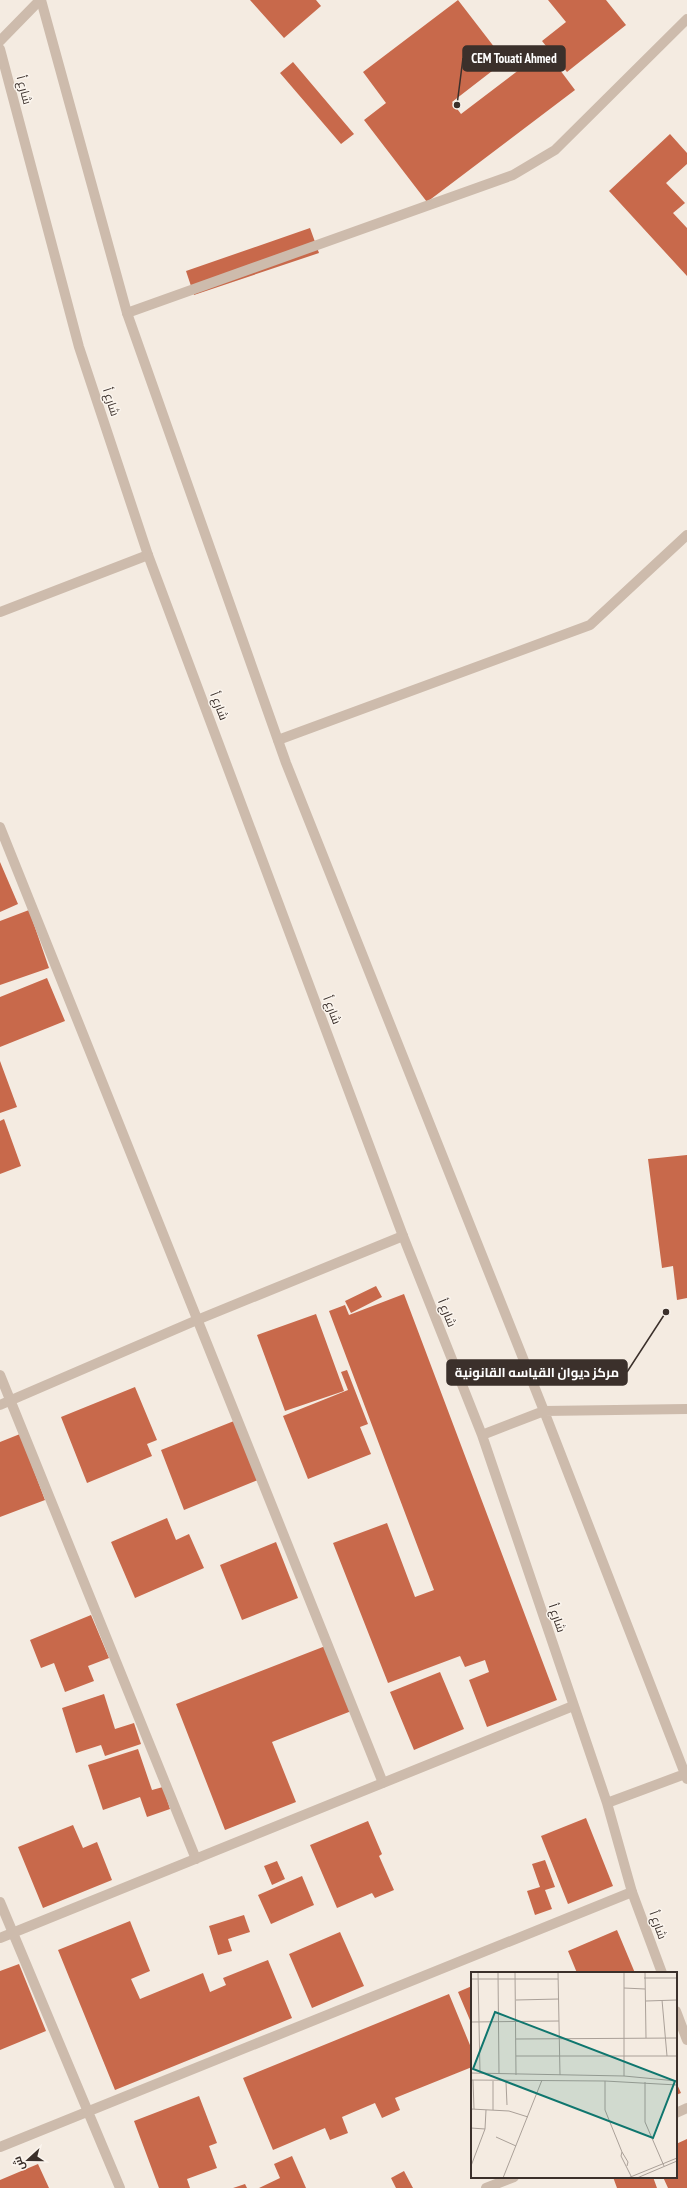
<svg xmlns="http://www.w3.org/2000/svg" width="687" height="2188" viewBox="0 0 687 2188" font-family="'PT Sans Narrow',Cairo,sans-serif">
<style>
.building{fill:#c8694b}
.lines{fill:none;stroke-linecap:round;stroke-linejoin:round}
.minor{stroke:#cdbbac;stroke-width:10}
.tertiary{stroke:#cdbbac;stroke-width:10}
.labels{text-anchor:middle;stroke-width:3;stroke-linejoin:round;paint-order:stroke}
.street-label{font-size:12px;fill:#3b302b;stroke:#fbf5ee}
.inset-road{fill:none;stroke:#aaa098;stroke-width:1}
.view{fill:#0f766e;fill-opacity:0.15;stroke:#0f766e;stroke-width:2}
.inset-edge{fill:none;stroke:#3b302b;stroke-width:2}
.leader{fill:none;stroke:#3b302b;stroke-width:1.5}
.callout-dot{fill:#3b302b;stroke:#fbf5ee;stroke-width:1.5}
.callout{fill:#3b302b;stroke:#3b302b;stroke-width:1.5}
.callout-label{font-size:13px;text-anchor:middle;font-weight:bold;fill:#fff}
</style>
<rect width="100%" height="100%" fill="#f4ebe1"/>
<!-- building -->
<path class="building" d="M250,0H316L321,6L284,38Z
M458,0L505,61L452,102L461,114L545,50L575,90L427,202L364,120L386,103L363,72Z
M548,0H606L626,25L567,72L542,41L566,22Z
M293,62L354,134L341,144L280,73Z
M670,134L687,153V164L666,183L685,203L673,213L687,228V276L609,191Z
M310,228L319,253L194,295L186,271Z
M0,862L18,904L0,912Z
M29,910L49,968L0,985V921Z
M47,978L65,1021L0,1047V997Z
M0,1061L17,1107L0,1113Z
M4,1119L21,1166L0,1174V1121Z
M687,1155V1298L677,1300L673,1266L662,1268L648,1159Z
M376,1286L382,1297L351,1313L345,1301Z
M404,1294L557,1700L487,1727L469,1680L489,1672L485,1660L465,1667L460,1656L388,1683L333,1543L387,1523L415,1597L434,1590L329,1311L345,1305L349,1315Z
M316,1314L344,1391L285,1411L257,1335Z
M347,1370L368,1424L360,1427L371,1454L308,1479L283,1416L348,1390L341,1372Z
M135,1387L157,1440L147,1444L152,1456L87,1483L61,1417Z
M234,1421L258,1480L184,1510L161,1450Z
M20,1434L45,1500L0,1517V1442Z
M167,1518L176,1540L189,1534L204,1568L135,1598L111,1542Z
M276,1542L298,1598L242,1620L220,1565Z
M91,1615L109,1658L88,1666L94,1681L65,1692L54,1663L41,1668L30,1640Z
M328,1645L354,1710L272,1742L296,1802L225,1830L176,1704Z
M440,1672L464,1729L414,1750L390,1692Z
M104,1694L115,1729L134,1723L141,1744L105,1756L101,1745L76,1753L62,1708Z
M138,1749L152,1790L163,1787L170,1809L147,1817L140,1797L103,1810L88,1765Z
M586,1818L613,1886L568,1904L541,1836Z
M368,1821L382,1854L379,1856L394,1890L375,1898L372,1893L337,1908L310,1845Z
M73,1825L83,1848L97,1842L112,1880L43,1908L18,1847Z
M545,1860L555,1887L545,1890L552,1909L535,1915L527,1891L540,1887L532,1864Z
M277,1861L285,1879L272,1885L264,1866Z
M302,1876L314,1905L271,1924L258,1895Z
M244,1915L250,1932L228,1939L232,1951L218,1955L209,1926Z
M130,1921L150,1971L131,1979L140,1999L203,1973L210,1992L226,1985L223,1978L268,1960L292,2018L115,2090L58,1950Z
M617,1930L635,1973H577L568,1951Z
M340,1932L364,1986L312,2008L289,1954Z
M19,1964L46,2031L0,2050V1971Z
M472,1986V2025L458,1992Z
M449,1994L472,2050V2067L395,2098L400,2110L382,2118L375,2103L342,2117L348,2133L330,2140L325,2128L273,2150L243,2078Z
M676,2082L681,2093L676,2095Z
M199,2096L217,2143L209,2146L217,2168L187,2179L190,2188H159L134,2121Z
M687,2139V2188H668L663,2177H676V2144Z
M292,2156L306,2188H259L280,2178L274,2164Z
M38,2164L49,2188H0V2180Z
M404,2171L413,2188H396L391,2178Z
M613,2177H653L657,2188H617Z
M245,2184L247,2188H233Z"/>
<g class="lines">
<!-- minor -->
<path class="minor" d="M0,41L40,0
M127,313L513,175L555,150L687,19
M0,612L148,555
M278,740L590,625L687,535
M0,827L383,1783
M0,1375L196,1859
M0,1405L197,1320L403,1236
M0,1902L120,2188
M0,1938L573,1706
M676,2113L687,2108
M0,2147L632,1892
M486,2188L514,2177"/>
<!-- tertiary -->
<path class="tertiary" d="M41,0L127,313L286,763L544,1411L687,1779
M0,49L79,347L148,555L403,1236L482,1435L607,1803L632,1892L662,1973
M482,1435L544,1411L687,1409
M607,1803L685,1774
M676,2011L687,2040"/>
</g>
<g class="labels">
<!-- street labels -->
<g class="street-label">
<text transform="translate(24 90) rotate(75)" y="4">شارع أ</text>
<text transform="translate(111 402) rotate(72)" y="4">شارع أ</text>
<text transform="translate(219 706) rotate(69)" y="4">شارع أ</text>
<text transform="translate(332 1010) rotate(69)" y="4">شارع أ</text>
<text transform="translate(447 1313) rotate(68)" y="4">شارع أ</text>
<text transform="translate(557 1618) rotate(71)" y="4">شارع أ</text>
<text transform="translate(658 1925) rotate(70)" y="4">شارع أ</text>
</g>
</g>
<!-- overview -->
<g transform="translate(471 1972)">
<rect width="206" height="206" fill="#f4ebe1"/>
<path class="inset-road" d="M7,0L9,101M27,0L28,102M44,0L45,103M87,0L89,103M153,0V104M174,0L175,66M173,6H206M0,7H87M153,16L174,17M45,28L88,27M191,28L196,84M175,29L206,28M0,50L88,49M45,67L206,66M45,84H206M0,101L153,104L206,109M0,108L134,109L206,113M2,108L3,137M134,109V138L151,180L150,184L161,206M35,110L36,133M174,110V150L193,194M0,137L38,139L57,145M22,138V109M0,156L14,157M25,165L45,174M151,180L157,190L156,194M0,194L14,157L15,138M32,206L71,108M157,206L206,186M166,206L206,189"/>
<path class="view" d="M24,40L204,109L182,166L2,97Z"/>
<rect width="206" height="206" class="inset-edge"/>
</g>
<!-- callouts -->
<path class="leader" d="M457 105L463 58M666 1312L627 1372"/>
<g class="callout-dot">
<circle cx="457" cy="105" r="4"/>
<circle cx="666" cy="1312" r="4"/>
</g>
<g class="callout">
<rect x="463" y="46" width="102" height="25" rx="4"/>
<rect x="447" y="1360" width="180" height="25" rx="4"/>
</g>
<g class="callout-label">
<text x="514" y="63">CEM Touati Ahmed</text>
<text x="537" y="1377">مركز ديوان القياسه القانونية</text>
</g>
<!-- north arrow -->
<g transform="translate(28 2160) rotate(249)" stroke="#fbf5ee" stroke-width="3" paint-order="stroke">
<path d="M0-3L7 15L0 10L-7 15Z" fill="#3b302b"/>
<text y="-6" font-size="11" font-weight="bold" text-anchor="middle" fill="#3b302b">ش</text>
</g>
</svg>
